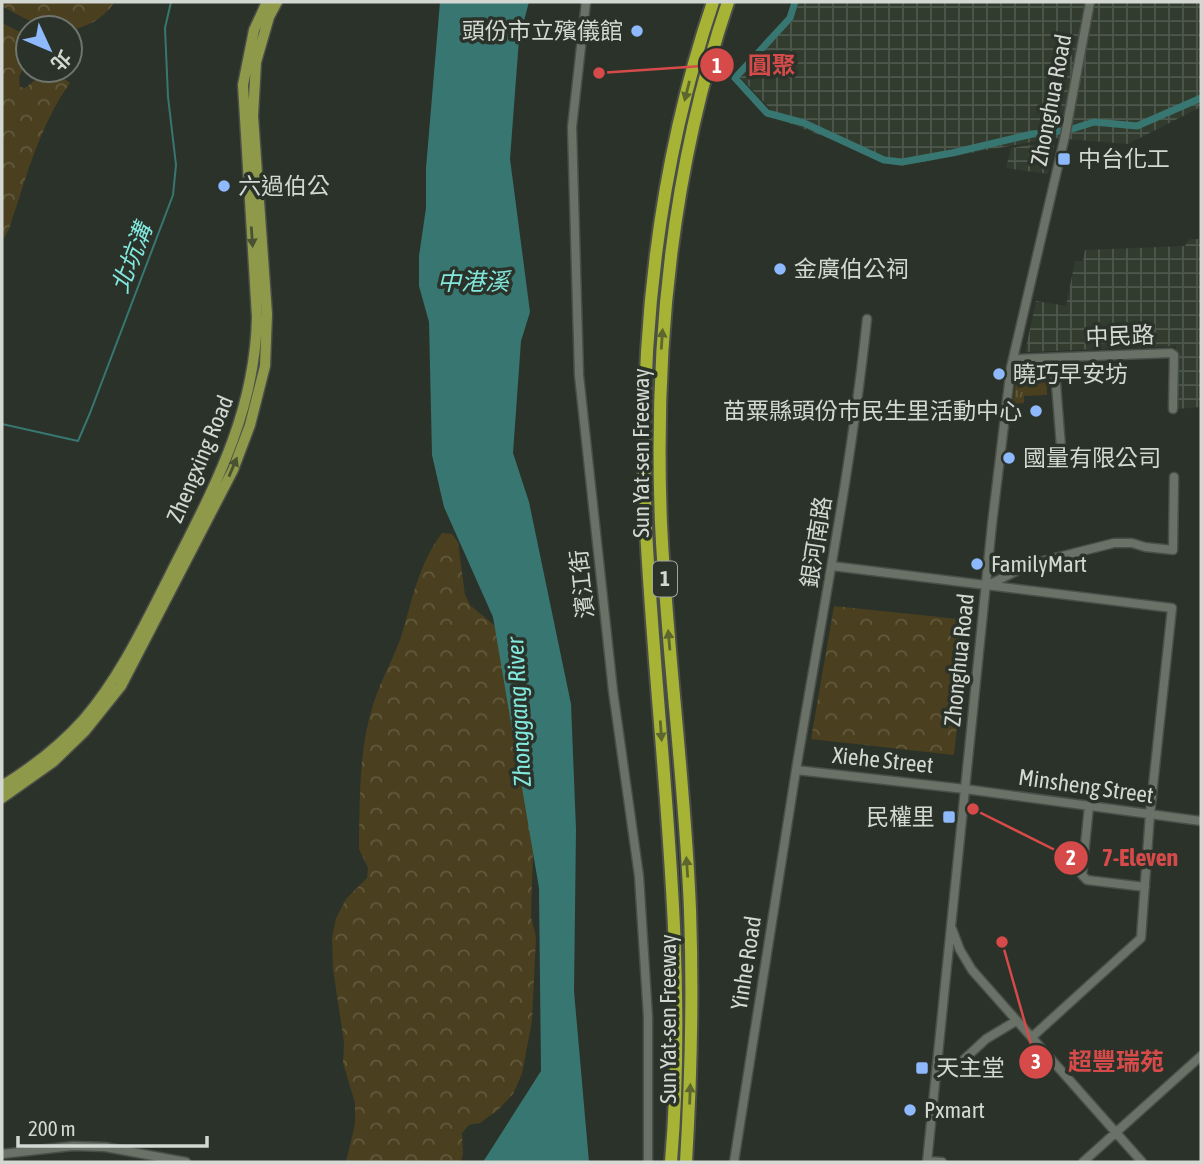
<svg xmlns="http://www.w3.org/2000/svg" width="1203" height="1164" viewBox="0 0 1203 1164" font-family="'Asap Condensed','Noto Sans TC',sans-serif">
<style>
.industrial{fill:url(#industrial-grid)}
.grass{fill:url(#grass-tufts)}
.forest{fill:url(#forest-crowns)}
.water{fill:#387771}
.lines{fill:none;stroke-linecap:round;stroke-linejoin:round}
.stream{stroke:#387771;stroke-width:2}
.canal{stroke:#387771;stroke-width:7}
.minor-casing{stroke:#4a4e48;stroke-width:11}
.major-casing{stroke:#4a4e48;stroke-width:13}
.highway-casing{stroke:#4a4e48;stroke-width:16}
.minor{stroke:#6a7268;stroke-width:8}
.major{stroke:#8e9949;stroke-width:10}
.highway{stroke:#a6b334;stroke-width:12}
.oneway{fill:#5c662e}
.oneway2{fill:#495133}
.poi-dot{fill:#8eb9fd;stroke:#2b322a;stroke-width:2.5}
.labels{text-anchor:middle;stroke-width:7;stroke-linejoin:round;paint-order:stroke}
.shield{fill:#2b322a;stroke:#a1a6a0;stroke-width:2}
.shield-label{font-size:21px;font-weight:bold;fill:#d4d8d3}
.poi-label{font-size:23px;fill:#d4d8d3;stroke:#2b322a;text-anchor:start}
.street-label{font-size:23px;fill:#d4d8d3;stroke:#2b322a}
.water-label{font-size:24px;font-style:italic;fill:#82e7dd;stroke:#2b322a}
.leader{fill:none;stroke:#d64b4a;stroke-width:2.5}
.callout-dot{fill:#d64b4a;stroke:#2b322a;stroke-width:2.5}
.mark-label{font-size:21px;text-anchor:middle;font-weight:bold;fill:#fff}
.callout-label{font-size:24px;text-anchor:middle;font-weight:bold;fill:#d64b4a;stroke:#2b322a;stroke-width:7;stroke-linejoin:round;paint-order:stroke}
</style>
<defs>
<pattern id="industrial-grid" width="8" height="8" patternUnits="userSpaceOnUse" patternTransform="scale(1.75)"><rect width="8" height="8" fill="#313c2f"/><path d="M0 4h8M4 0v8" fill="none" stroke="#4e574c"/></pattern>
<pattern id="grass-tufts" width="24" height="20" patternUnits="userSpaceOnUse" patternTransform="scale(1.75)"><rect width="24" height="20" fill="#4a3f1e"/><path d="M3 7l-1-3M5 7V3M7 7l1-3M15 17l-1-3M17 17v-4M19 17l1-3" fill="none" stroke="#635a3e"/></pattern>
<pattern id="forest-crowns" width="20" height="18" patternUnits="userSpaceOnUse" patternTransform="scale(1.75)"><rect width="20" height="18" fill="#4a3f1e"/><path d="M2 6a3 3 0 1 1 6 0M12 15a3 3 0 1 1 6 0" fill="none" stroke="#635a3e"/></pattern>
</defs>
<rect width="100%" height="100%" fill="#2b322a"/>
<!-- industrial -->
<path class="industrial" d="M799,2H1201V107L1128,144L1054,138L900,166L781,120L740,77L793,20Z
M1055,141L1048,174L1006,168L1011,148Z
M1190,239H1201V407L1177,409L1176,346L1025,352L1036,301L1066,306L1075,261H1083L1085,250L1185,246Z"/>
<!-- grass -->
<path class="grass" d="M1047,368V395L1024,396V403L1013,404L1017,372Z"/>
<!-- forest -->
<path class="forest" d="M2,2H115C102,19 90,26 70,30V28C41,28 26,20 2,6Z
M2,23L28,36L26,63L19,77L20,87L25,88L48,70L58,73L70,83C39,126 26,179 9,229L2,242Z
M442,533L452,534L458,542L465,595L470,605L494,625L503,642L533,853L531,917L536,937L532,1021L522,1074L513,1094L498,1110L480,1123L469,1125L462,1133L463,1154L461,1162H346L355,1124V1103L343,1063L344,1042L333,969L332,938L336,918L346,899L367,878L368,868L359,849V839C360,790 359,743 376,696C383,676 394,657 401,637C412,601 419,563 442,533Z
M834,606L968,620L954,755L811,739Z"/>
<!-- water -->
<path class="water" d="M440,2H529L519,39L510,159L530,312L521,341L513,453L529,502L571,704L576,829L574,991L589,1162H483L541,1071L539,888L493,617L444,507L432,455L429,322L419,286V256L426,208V168Z"/>
<g class="lines">
<!-- stream -->
<path class="stream" d="M2,424L78,441L90,413L173,195L176,165L168,97L165,28L171,2"/>
<!-- canal -->
<path class="canal" d="M795,2L790,18L735,78L767,113L804,123L884,160L902,162L952,153L1032,134L1069,130L1094,122L1137,126L1201,98"/>
<defs>
<path id="minor" d="M586,2L572,127L579,375L613,691L639,876L648,1017V1162
M1054,358L1061,447
M1013,359L1171,353L1174,355L1173,409
M832,566L1172,608L1150,814L1141,938L1032,1037
M986,586L1031,564L1114,543H1132L1145,547L1173,550L1174,477
M796,770L965,789L1201,821
M1089,806L1082,875L1087,880L1145,887
M952,929L960,950L972,970L1142,1162
M959,1064L986,1039L1016,1021
M2,1154L73,1146L105,1147L186,1162
M927,1161L942,1162
M734,1162C755,1031 775,900 796,770C821,620 851,471 867,319
M927,1162L992,524L1011,367L1065,136L1090,2
M1083,1162L1201,1056"/>
<path id="major" d="M2,786C31,768 61,745 84,719C120,677 144,626 169,577C212,491 255,416 257,317L243,85L254,30L267,2
M2,798L53,762L85,731L121,686L233,470L250,425L265,366L267,314L253,116L256,62L269,17L277,2"/>
<path id="highway" d="M671,1162C689,950 657,741 646,529C638,352 656,171 713,2
M686,1162C691,1078 693,994 690,910C685,781 667,652 661,523C654,346 671,170 728,2"/>
</defs>
<!-- minor casing -->
<use href="#minor" class="minor-casing"/>
<!-- major casing -->
<use href="#major" class="major-casing"/>
<!-- highway casing -->
<use href="#highway" class="highway-casing"/>
<!-- minor -->
<use href="#minor" class="minor"/>
<!-- major -->
<use href="#major" class="major"/>
<!-- highway -->
<use href="#highway" class="highway"/>
</g>
<!-- one-way arrows -->
<defs><path id="oneway-solid" d="M-6-.8H1V-3.2L6.5 0L1 3.2V.8H-6Z" transform="scale(1.75)"/></defs>
<g class="oneway">
<use href="#oneway-solid" transform="translate(687 91) rotate(104)"/>
<use href="#oneway-solid" transform="translate(662 339) rotate(-86)"/>
<use href="#oneway-solid" transform="translate(669 640) rotate(-95)"/>
<use href="#oneway-solid" transform="translate(661 731) rotate(86)"/>
<use href="#oneway-solid" transform="translate(687 867) rotate(-94)"/>
<use href="#oneway-solid" transform="translate(690 1094) rotate(-88)"/>
</g>
<g class="oneway2">
<use href="#oneway-solid" transform="translate(252 237) rotate(86)"/>
<use href="#oneway-solid" transform="translate(233 467) rotate(-67)"/>
</g>
<!-- markers -->
<g class="poi-dot">
<circle cx="637" cy="31" r="7"/>
<rect x="1057" y="152" width="14" height="14" rx="3.5"/>
<circle cx="224" cy="186" r="7"/>
<circle cx="780" cy="269" r="7"/>
<circle cx="999" cy="374" r="7"/>
<circle cx="1036" cy="411" r="7"/>
<circle cx="1009" cy="458" r="7"/>
<circle cx="977" cy="564" r="7"/>
<rect x="942" y="810" width="14" height="14" rx="3.5"/>
<rect x="915" y="1061" width="14" height="14" rx="3.5"/>
<circle cx="910" cy="1110" r="7"/>
</g>
<g class="labels">
<!-- shield labels -->
<rect class="shield" x="653" y="561.5" width="24" height="35" rx="5"/>
<g class="shield-label">
<text x="665" y="586">1</text>
</g>
<!-- poi labels -->
<g class="poi-label">
<text x="623" y="39" text-anchor="end">頭份市立殯儀館</text>
<text x="1078" y="167">中台化工</text>
<text x="238" y="194">六過伯公</text>
<text x="794" y="277">金廣伯公祠</text>
<text x="1013" y="382">曉巧早安坊</text>
<text x="1022" y="419" text-anchor="end">苗粟縣頭份巿民生里活動中心</text>
<text x="1023" y="466">國量有限公司</text>
<text x="991" y="572">FamilyMart</text>
<text x="935" y="825" text-anchor="end">民權里</text>
<text x="936" y="1076">天主堂</text>
<text x="924" y="1118">Pxmart</text>
</g>
<!-- street labels -->
<g class="street-label">
<text transform="translate(1051 100) rotate(-79)" y="8">Zhonghua Road</text>
<text transform="translate(1120 336) rotate(-2)" y="8">中民路</text>
<text transform="translate(641 453) rotate(-90)" y="8">Sun Yat-sen Freeway</text>
<text transform="translate(200 459) rotate(-67)" y="8">Zhengxing Road</text>
<text transform="translate(816 542) rotate(-81)" y="8">銀河南路</text>
<text transform="translate(582 584) rotate(-96)" y="8">濱江街</text>
<text transform="translate(959 660) rotate(-84)" y="8">Zhonghua Road</text>
<text transform="translate(883 760) rotate(6)" y="8">Xiehe Street</text>
<text transform="translate(1086 786) rotate(8)" y="8">Minsheng Street</text>
<text transform="translate(746 963) rotate(-81)" y="8">Yinhe Road</text>
<text transform="translate(668 1019) rotate(-90)" y="8">Sun Yat-sen Freeway</text>
</g>
<!-- water labels -->
<g class="water-label">
<text transform="translate(132 258) rotate(-69)" y="8">北坑溝</text>
<text x="473" y="290">中港溪</text>
<text transform="translate(519 712) rotate(-93)" y="8">Zhonggang River</text>
</g>
</g>
<!-- callouts -->
<path class="leader" d="M599 73L717 65M973 809L1071 858M1002 942L1036 1062"/>
<g class="callout-dot">
<circle cx="599" cy="73" r="7"/>
<circle cx="973" cy="809" r="7"/>
<circle cx="1002" cy="942" r="7"/>
<circle cx="717" cy="65" r="18"/>
<circle cx="1071" cy="858" r="18"/>
<circle cx="1036" cy="1062" r="18"/>
</g>
<g class="mark-label">
<text x="717" y="73">1</text>
<text x="1071" y="865">2</text>
<text x="1036" y="1069">3</text>
</g>
<g class="callout-label">
<text x="772" y="74">圓聚</text>
<text x="1140" y="866">7-Eleven</text>
<text x="1116" y="1070">超豐瑞苑</text>
</g>
<!-- border -->
<rect width="1203" height="1164" fill="none" stroke="#d4d8d3" stroke-width="7"/>
<!-- north arrow -->
<g transform="translate(49 49) rotate(134)"><circle r="33" fill="#2b322a" stroke="#6f746e" stroke-width="2"/>
<path d="M0-5L12 26L0 18L-12 26Z" fill="#8eb9fd"/>
<text y="-10" font-size="19" font-weight="bold" text-anchor="middle" fill="#d4d8d3">北</text>
</g>
<!-- scale -->
<path d="M18 1136v10h189v-10" fill="none" stroke="#d4d8d3" stroke-width="3.5"/>
<text x="28" y="1136" font-size="21" fill="#d4d8d3" stroke="#2b322a" stroke-width="5" paint-order="stroke">200 m</text>
</svg>
